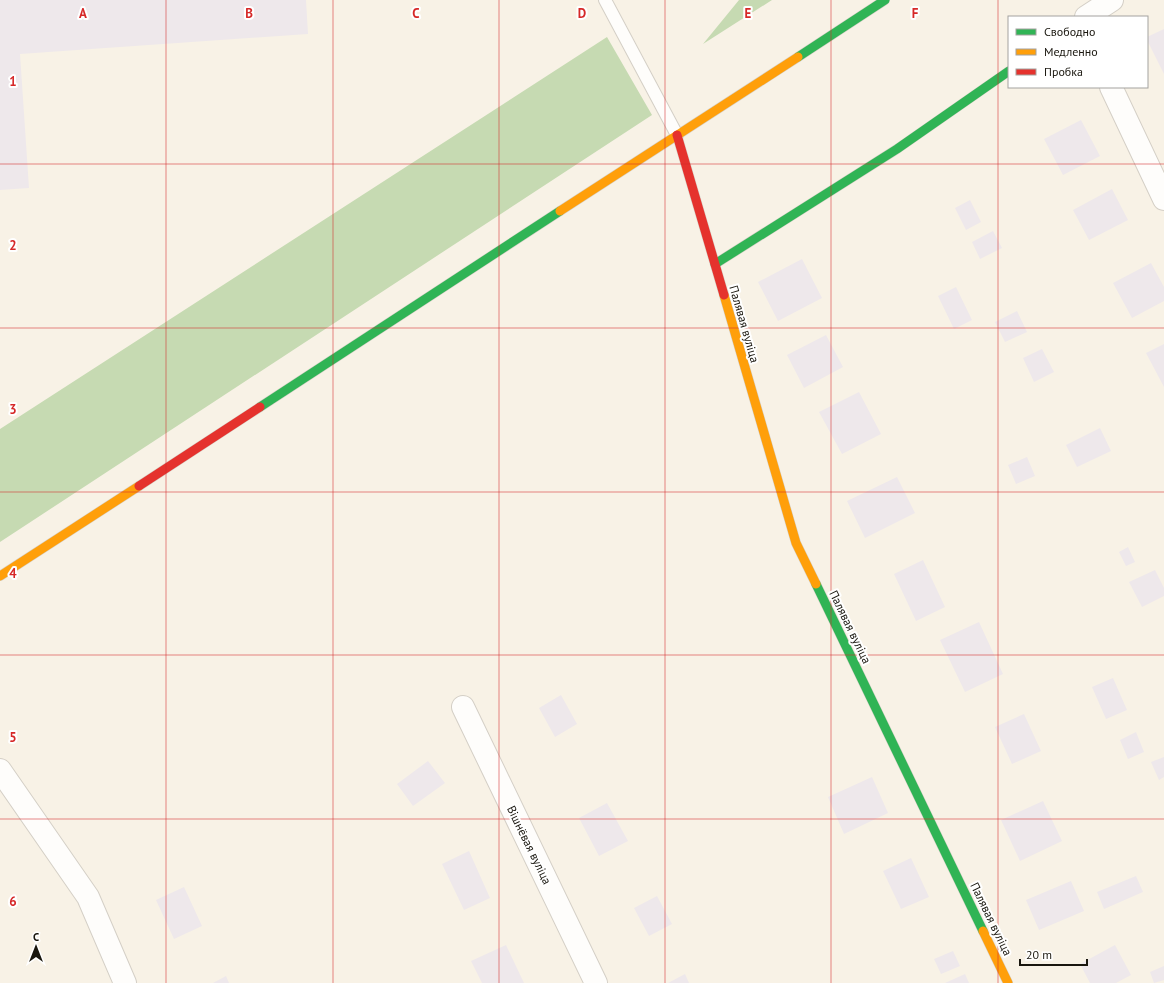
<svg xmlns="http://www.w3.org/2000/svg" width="1164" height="983" viewBox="0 0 1164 983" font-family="'PT Sans',sans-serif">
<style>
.forest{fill:#c6dab2}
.building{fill:#eee8eb}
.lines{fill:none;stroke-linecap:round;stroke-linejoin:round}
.lane-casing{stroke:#d4cfc6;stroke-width:14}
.street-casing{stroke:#d4cfc6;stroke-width:24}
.fast-casing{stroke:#d4cfc6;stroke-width:10}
.slow-casing{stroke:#d4cfc6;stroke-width:10}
.jam-casing{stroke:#d4cfc6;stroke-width:10}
.lane{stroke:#fefdfb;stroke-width:12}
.street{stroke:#fefdfb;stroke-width:22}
.fast{stroke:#30b455;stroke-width:9}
.slow{stroke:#ff9f0a;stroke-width:9}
.jam{stroke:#e5322d;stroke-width:9}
.grid{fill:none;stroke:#d62828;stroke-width:1;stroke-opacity:0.55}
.labels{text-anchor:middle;stroke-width:4;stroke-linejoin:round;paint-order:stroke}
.street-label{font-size:12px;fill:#19160e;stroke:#fff}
.grid-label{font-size:13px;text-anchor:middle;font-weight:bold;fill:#d62828;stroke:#fff;stroke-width:4;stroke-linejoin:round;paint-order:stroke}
</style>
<rect width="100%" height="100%" fill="#f8f2e6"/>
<!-- forest -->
<path class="forest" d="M739,0H772L703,44Z
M607,37L652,115L0,542V429Z"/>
<!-- building -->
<path class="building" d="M0,0H306L308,34L20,54L29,188L0,190Z
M1164,29V74L1147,40V37Z
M1081,120L1100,156L1063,175L1044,139Z
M1112,189L1128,220L1089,240L1073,210Z
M970,200L981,222L966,230L955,208Z
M993,231L1002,248L980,259L972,242Z
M802,259L822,298L778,321L758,282Z
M1151,263L1164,287V301L1132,318L1113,283Z
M956,287L972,320L954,329L938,296Z
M1017,311L1027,332L1005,342L995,322Z
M826,335L843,367L804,388L787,355Z
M1164,344V387L1146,353Z
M1042,349L1054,372L1034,382L1023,358Z
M859,392L881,434L842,454L819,412Z
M1100,428L1111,451L1077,467L1066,445Z
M1027,457L1035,476L1016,484L1008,465Z
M897,477L915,513L865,538L847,501Z
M1128,547L1135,562L1126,566L1119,552Z
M923,560L945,607L916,621L894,574Z
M1155,570L1164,588V596L1142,607L1129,582Z
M979,622L1003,674L965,692L940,640Z
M1113,678L1127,710L1106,719L1092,687Z
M561,695L577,724L555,737L539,708Z
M1024,714L1041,751L1012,764L995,727Z
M1136,732L1144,752L1128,759L1120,740Z
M1164,757V777L1159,780L1151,762Z
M428,761L445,783L413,806L397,784Z
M872,777L888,813L844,834L828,797Z
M1043,801L1062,841L1020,861L1001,820Z
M607,803L628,841L599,856L579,818Z
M469,851L490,898L464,910L442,864Z
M911,858L929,897L901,909L883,871Z
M1136,876L1143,892L1104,909L1097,892Z
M1071,881L1084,911L1039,930L1026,900Z
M184,887L202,926L174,939L156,900Z
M657,896L672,924L649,936L634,908Z
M506,945L524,983H482L471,961Z
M1115,945L1131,975L1116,983H1090L1080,964Z
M953,951L960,966L941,974L934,959Z
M1164,966V980L1154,983L1150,972Z
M685,974L689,983H668Z
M965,974L969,983H945Z
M226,976L229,983H213Z"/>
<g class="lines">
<defs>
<path id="lane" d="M605,0L677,135"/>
<path id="street" d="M1086,17L1112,0
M1111,87L1164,199
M463,707L596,983
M0,770L88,897L125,983"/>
<path id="fast" d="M798,57L885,0
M715,264L897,149L1009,71
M260,407L560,211
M816,584L983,931"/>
<path id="slow" d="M560,211L798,57
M724,295L796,543L816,584
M0,576L139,486
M983,931L1008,983"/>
<path id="jam" d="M677,135L724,295
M139,486L260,407"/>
</defs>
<!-- lane casing -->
<use href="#lane" class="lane-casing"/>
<!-- street casing -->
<use href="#street" class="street-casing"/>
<!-- fast casing -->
<use href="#fast" class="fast-casing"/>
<!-- slow casing -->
<use href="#slow" class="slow-casing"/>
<!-- jam casing -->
<use href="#jam" class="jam-casing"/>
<!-- lane -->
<use href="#lane" class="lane"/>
<!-- street -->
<use href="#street" class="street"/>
<!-- fast -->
<use href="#fast" class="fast"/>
<!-- slow -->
<use href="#slow" class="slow"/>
<!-- jam -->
<use href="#jam" class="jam"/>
</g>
<!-- grid -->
<path class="grid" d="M166,0V983M333,0V983M499,0V983M665,0V983M831,0V983M998,0V983M0,164H1164M0,328H1164M0,492H1164M0,655H1164M0,819H1164"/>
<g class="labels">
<!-- street labels -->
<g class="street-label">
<text transform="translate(744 324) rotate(74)" y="4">Палявая вуліца</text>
<text transform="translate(850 627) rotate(64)" y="4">Палявая вуліца</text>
<text transform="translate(529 845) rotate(64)" y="4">Вішнёвая вуліца</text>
<text transform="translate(991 919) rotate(64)" y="4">Палявая вуліца</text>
</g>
</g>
<g class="grid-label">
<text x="83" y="18">A</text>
<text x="249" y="18">B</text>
<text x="416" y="18">C</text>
<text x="582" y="18">D</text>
<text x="748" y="18">E</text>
<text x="915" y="18">F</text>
<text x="13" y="86">1</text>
<text x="13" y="250">2</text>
<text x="13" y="414">3</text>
<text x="13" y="578">4</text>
<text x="13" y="742">5</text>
<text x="13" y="906">6</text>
</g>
<!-- legend -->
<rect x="1008" y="16" width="140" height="72" fill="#ffffff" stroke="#a3a29f"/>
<rect x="1016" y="29" width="20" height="6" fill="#30b455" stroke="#a3a29f"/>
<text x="1044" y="36" font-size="12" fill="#19160e">Свободно</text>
<rect x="1016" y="49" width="20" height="6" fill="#ff9f0a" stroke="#a3a29f"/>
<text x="1044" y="56" font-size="12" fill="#19160e">Медленно</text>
<rect x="1016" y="69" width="20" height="6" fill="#e5322d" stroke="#a3a29f"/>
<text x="1044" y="76" font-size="12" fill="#19160e">Пробка</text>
<!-- north arrow -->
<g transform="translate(36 947)" stroke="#ffffff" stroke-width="3" paint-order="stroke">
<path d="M0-3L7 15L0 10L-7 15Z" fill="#19160e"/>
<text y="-6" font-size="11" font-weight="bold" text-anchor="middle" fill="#19160e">С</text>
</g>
<!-- scale -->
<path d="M1020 959v6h67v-6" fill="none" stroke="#19160e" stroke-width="2"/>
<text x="1026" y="959" font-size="12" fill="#19160e" stroke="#ffffff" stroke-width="3" paint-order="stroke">20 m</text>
</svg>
